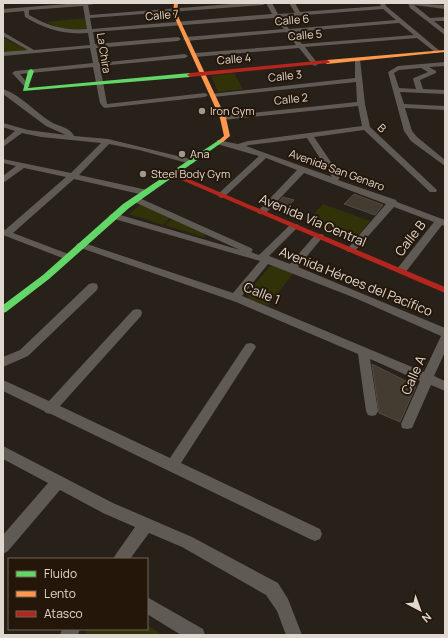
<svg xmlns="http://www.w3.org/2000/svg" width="448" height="638" viewBox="0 0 448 638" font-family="Manrope,sans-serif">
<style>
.green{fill:#313208}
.building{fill:#453c31;stroke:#514b44}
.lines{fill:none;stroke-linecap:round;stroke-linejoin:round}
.street{fill:#605a54;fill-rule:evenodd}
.fast{fill:#63d668;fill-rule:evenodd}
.slow{fill:#ff974d;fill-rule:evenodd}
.jam{fill:#b3261e;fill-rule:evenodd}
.poi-dot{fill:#a0978f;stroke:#24170a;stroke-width:1.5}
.labels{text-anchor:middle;stroke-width:4;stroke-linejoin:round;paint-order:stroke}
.far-street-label{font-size:11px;fill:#e0d7ce;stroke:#24170a}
.far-poi-label{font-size:11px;fill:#e0d7ce;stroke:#24170a;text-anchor:start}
.street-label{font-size:13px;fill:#e0d7ce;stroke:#24170a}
</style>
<rect width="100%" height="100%" fill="#282119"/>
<!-- green -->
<path class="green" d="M85,18L88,31L63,29L45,22Z
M3,38L31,51L3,53Z
M234,73L243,89L218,92L211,76Z
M323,204L370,221L355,239L307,221Z
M140,205L171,217L163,225L129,214Z
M172,219L206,234L203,237L165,225Z
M273,266L295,271L268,306L249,299L247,294L269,267Z
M147,625L163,635H85L88,629H147Z"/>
<!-- building -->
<path class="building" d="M354,194L383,205L375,215L344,204Z
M283,197L294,200L285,209L275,206Z
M372,364L416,386L400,422L379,413Z"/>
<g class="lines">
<!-- street -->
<path class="street" d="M79,3H100L88,5L90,15L244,3H266L263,5L90,18L92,29L272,14L266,3H272L278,14L295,13L289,3H295L300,12L381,6L379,3H385L386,6L441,52L436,53L417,38L305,47L318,64L315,66L313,65L299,48L195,57L192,55L195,53L296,45L286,32L186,41L183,39L186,37L284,29L274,18L93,32L95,44L178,37L181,39L178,41L96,48L99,63L185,54L188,56L185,58L100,66L107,104L205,93L208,95L205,97L105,108L103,107L100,103L93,67L20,74L30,86L27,88L25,87L12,73L15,71L93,63L90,48L3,56V52L28,50L3,36V32L34,50L90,45L88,33C64,35 45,29 25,17L24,11L3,13V9ZM83,6L87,29C65,31 48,26 29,15V10ZM383,9L396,20L289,29L280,17ZM399,23L414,35L302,44L292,32Z
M408,3L445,5V9L414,5L430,18L445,17V21H434L445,30V35L410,8Z
M355,58L360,59L365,104L370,127L437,190L436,192H430L364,130L314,137L339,174L340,177L338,180L396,200L397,202L445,220V226L442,225L405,273L401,274L396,271L397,269L434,222L394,207L354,252H348L346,250L348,248L386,204L304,173L265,214H259L257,212L259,210L297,170L266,158L224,197L221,198L217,195L259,156L217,144V140L238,144L248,141L362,126L358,106L223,120L219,118L223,116L357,102L356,82L213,97L210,95L211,94L355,78ZM307,138L332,177L246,146L249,145Z
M445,62V66L429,67L436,71V73L420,80L423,89L445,90V94L400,92L404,104L445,106V110L405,108L412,131L417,137L445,160V166L411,141L404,131L388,72L398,66ZM421,68L428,72L414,78L413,79L416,89L399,88L394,73L399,70Z
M3,89C21,95 35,112 51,122C58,126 71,128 74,136L108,139L194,160L195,162L191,164L139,150L109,144L79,175L147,190L148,192L147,194L144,195L74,179L13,233L71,255L73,257L71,259H65L3,235V229L5,230L66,177L24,168L3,183V176L16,166L3,163V159L71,173L101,143L41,137L22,133L3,147V141L15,131L3,127V123L28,130L66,135L46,126L3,94Z
M135,196L251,248L253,250L251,252L259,255L291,224H297L299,226L269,256L290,264L316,234H322L324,236L322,238L298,267L445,328V352L434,376L445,381V391L431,385L412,428L407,429L402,428L401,424L420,381L370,359L378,411L376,415L372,416L368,415L366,411L358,354L236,302L78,247L76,245L78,243H84L233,293L260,261L111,218L109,216L111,214H117L240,250L132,201L131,199ZM268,264L355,298L441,336L424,372L242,296Z
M93,283L97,284L98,287L97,290L28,356L3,367V357L20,350L89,284Z
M137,309L141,310L142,313L141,316L60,406L170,458L246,344L250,343L254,344L256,347L254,350L181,463L320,529L322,534L320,539L315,541L310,539L51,414L46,413L44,411L3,391V380L49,401L133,310Z
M3,446L113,503L192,537L278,583L288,599L302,635H286L277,611L266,595L182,547L149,533L130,559H113L116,554L135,527L103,513L60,490L8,551L3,554V535L48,483L3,459Z
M147,597L203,629L205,635H181L147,614Z
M62,629H80L78,635H60Z"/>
<!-- fast -->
<path class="fast" d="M31,69L34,71L28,88L190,73L193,75L190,77L23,91L28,71Z
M219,140L224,141L129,208L49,279L6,312L3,313V305L43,275L123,204Z"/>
<!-- slow -->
<path class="slow" d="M174,3H178L177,14L226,118L230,136L223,142L218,141L224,136L220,118L173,14Z
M445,50V52L327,64L324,62L327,60Z"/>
<!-- jam -->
<path class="jam" d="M327,60L330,62L329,63L190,77L187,75L190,73Z
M172,172L445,287V293L170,175L169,174Z"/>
</g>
<!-- markers -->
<g class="poi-dot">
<circle cx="202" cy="111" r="4"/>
<circle cx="182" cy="154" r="4"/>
<circle cx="143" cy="174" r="4"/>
</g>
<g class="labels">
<!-- far-street labels -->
<g class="far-street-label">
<text transform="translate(162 15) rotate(-5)" y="4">Calle 7</text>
<text transform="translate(292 20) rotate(-5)" y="4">Calle 6</text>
<text transform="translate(305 35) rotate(-5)" y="4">Calle 5</text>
<text transform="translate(104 53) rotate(81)" y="4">La Chira</text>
<text transform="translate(234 59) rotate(-5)" y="4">Calle 4</text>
<text transform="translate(285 76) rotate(-6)" y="4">Calle 3</text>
<text transform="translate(291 99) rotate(-6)" y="4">Calle 2</text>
<text transform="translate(382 128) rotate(45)" y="4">B</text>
<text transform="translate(337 170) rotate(20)" y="4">Avenida San Genaro</text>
</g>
<!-- far-poi labels -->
<g class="far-poi-label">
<text x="210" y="115">Iron Gym</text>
<text x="190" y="158">Ana</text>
<text x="151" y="178">Steel Body Gym</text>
</g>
<!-- street labels -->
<g class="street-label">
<text transform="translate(313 220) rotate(23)" y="5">Avenida Vía Central</text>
<text transform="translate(410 238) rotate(-52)" y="5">Calle B</text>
<text transform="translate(356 281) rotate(22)" y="5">Avenida Héroes del Pacífico</text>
<text transform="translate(262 293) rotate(22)" y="5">Calle 1</text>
<text transform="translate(413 375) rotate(-66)" y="5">Calle A</text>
</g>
</g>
<!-- border -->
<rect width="448" height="638" fill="none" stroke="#e0d7ce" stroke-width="8"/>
<!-- legend -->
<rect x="8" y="558" width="140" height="72" fill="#24170a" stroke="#6f6458"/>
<rect x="16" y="571" width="20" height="6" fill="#63d668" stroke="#6f6458"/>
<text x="44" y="578" font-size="12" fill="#e0d7ce">Fluido</text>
<rect x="16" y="591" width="20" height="6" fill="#ff974d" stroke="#6f6458"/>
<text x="44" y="598" font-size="12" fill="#e0d7ce">Lento</text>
<rect x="16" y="611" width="20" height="6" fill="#b3261e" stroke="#6f6458"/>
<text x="44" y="618" font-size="12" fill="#e0d7ce">Atasco</text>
<!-- north arrow -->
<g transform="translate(420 610) rotate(139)" stroke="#24170a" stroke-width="3" paint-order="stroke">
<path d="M0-3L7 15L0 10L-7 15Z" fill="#e0d7ce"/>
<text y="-6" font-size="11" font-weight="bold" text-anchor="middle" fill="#e0d7ce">N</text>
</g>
</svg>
